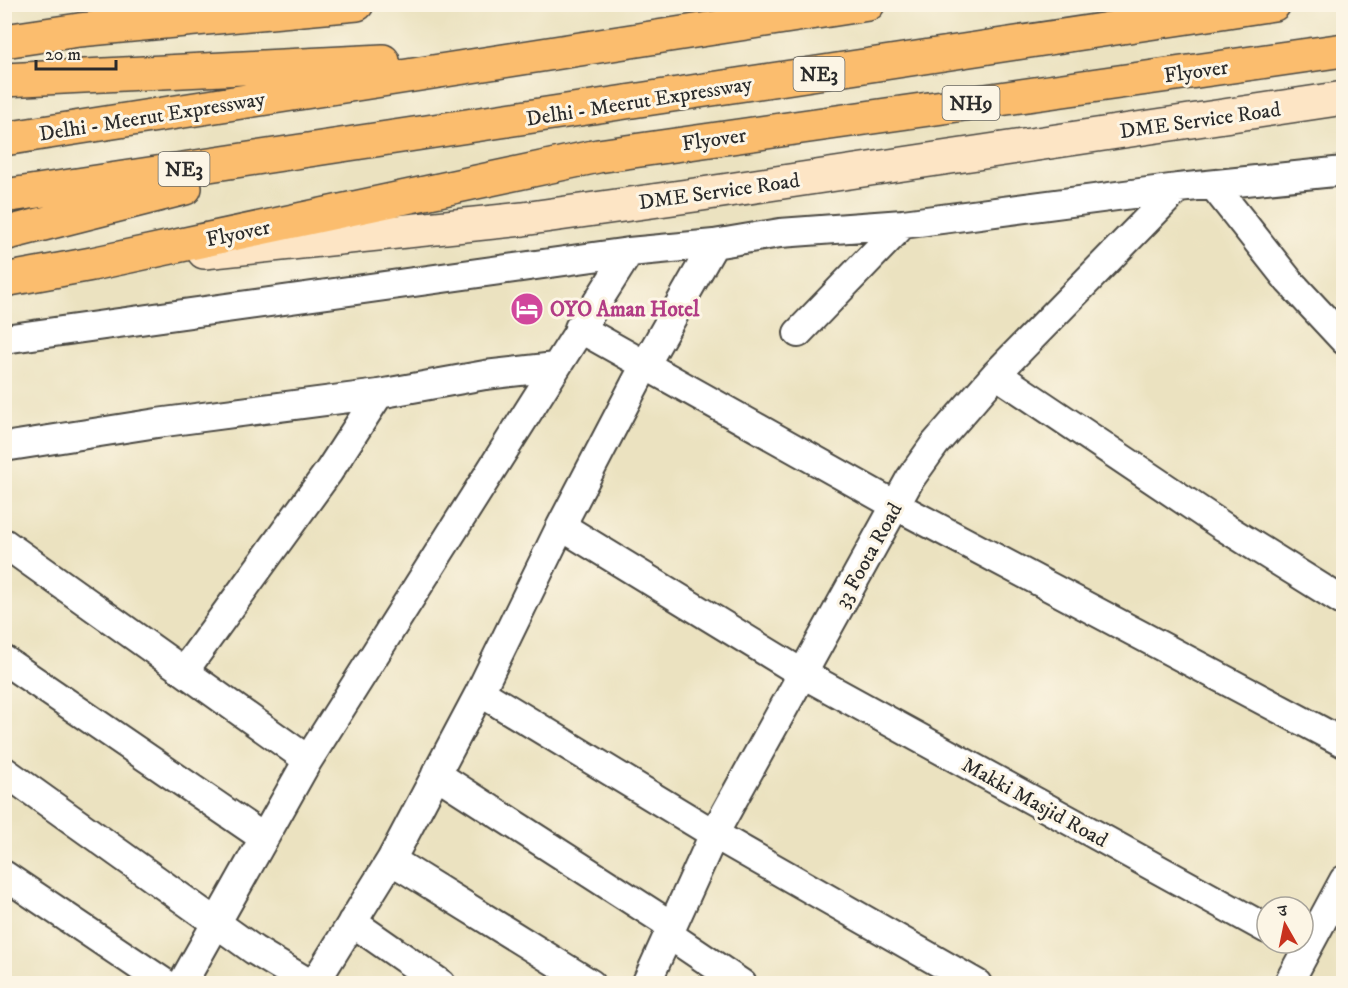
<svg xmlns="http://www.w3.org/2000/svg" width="1348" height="988" viewBox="0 0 1348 988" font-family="'IM FELL DW Pica','Noto Serif Devanagari',serif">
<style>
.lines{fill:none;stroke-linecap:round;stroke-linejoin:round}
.street-casing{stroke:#484641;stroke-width:32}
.secondary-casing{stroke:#484641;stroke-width:36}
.highway-casing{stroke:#484641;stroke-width:36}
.street{stroke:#fff;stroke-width:28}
.secondary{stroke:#fde5c5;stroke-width:33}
.highway{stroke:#fbbd6e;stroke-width:33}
.labels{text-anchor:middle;stroke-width:6;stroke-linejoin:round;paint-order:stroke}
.shield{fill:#fcf5e5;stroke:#6a6863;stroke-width:1.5}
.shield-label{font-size:20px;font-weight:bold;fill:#2b2b2b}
.street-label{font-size:21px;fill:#2b2b2b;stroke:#fcf5e5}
.hotel-label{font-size:21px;font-weight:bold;fill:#b23c85;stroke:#fcf5e5;text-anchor:start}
</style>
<rect width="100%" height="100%" fill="#fcf5e5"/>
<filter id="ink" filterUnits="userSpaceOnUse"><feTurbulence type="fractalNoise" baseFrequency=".0167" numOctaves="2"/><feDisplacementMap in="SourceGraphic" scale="12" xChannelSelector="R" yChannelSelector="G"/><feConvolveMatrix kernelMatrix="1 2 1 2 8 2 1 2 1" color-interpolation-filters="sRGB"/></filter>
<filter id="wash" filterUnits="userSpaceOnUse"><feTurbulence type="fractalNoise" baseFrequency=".008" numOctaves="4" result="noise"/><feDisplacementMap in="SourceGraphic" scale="24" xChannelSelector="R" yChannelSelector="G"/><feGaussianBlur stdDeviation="1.35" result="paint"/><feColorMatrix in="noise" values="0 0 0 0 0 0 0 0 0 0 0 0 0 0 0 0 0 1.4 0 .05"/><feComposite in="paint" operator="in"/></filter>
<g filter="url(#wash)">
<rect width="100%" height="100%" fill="#ebe2c0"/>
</g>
<g filter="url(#ink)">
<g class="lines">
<defs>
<path id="street" d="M1213,185L1289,281L1344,340
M579,328L895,505L1344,743
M798,333L903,224
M4,339L629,252L714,244L780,233L903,224L1178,188L1344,171
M996,374L1224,527L1344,602
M4,447L157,423L379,394L485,375L555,367
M561,526L803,674L1267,929
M4,543L308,760
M4,660L264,838
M184,671L329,471L379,394
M480,692L714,834L977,984
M4,771L254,950L310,984
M436,774L672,926
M391,860L591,984
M4,875L166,984
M352,922L441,984
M668,934L742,984
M182,984L308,760L629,252
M314,984L391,860L480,692L561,526L645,365L714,244
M646,984L714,834L910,479L935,444L996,374L1178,188
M1288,984L1344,880"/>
<path id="secondary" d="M204,252L523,219L702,194L1344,98"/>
<path id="highway" d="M4,41L79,30L357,4
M4,80L383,61
M4,139L868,4
M4,196L1274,4
M4,234L185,188
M4,280L92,264L598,156L1344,50"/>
</defs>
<!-- street casing -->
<use href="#street" class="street-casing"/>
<!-- secondary casing -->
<use href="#secondary" class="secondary-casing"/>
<!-- highway casing -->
<use href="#highway" class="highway-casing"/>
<!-- street -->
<use href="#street" class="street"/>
<!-- secondary -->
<use href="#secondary" class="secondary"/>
<!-- highway -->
<use href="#highway" class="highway"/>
</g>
</g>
<!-- icons -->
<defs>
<symbol id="hotel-disc" viewBox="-11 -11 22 22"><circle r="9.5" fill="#d1479c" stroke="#fcf5e5"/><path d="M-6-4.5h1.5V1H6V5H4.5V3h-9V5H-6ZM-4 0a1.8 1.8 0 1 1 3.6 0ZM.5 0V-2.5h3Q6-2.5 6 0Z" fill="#fff"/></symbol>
</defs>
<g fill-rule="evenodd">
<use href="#hotel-disc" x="508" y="290" width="38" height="38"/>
</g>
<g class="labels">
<!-- shield labels -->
<g class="shield">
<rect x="793.5" y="57" width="51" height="34" rx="4.5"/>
<rect x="942.5" y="86" width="57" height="34" rx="4.5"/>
<rect x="158.5" y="152" width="51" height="34" rx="4.5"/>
</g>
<g class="shield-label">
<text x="819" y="81">NE3</text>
<text x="971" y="110">NH9</text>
<text x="184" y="176">NE3</text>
</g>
<!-- street labels -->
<g class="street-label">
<text transform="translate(1196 71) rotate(-8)" y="7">Flyover</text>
<text transform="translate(639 101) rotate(-9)" y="7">Delhi - Meerut Expressway</text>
<text transform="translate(152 116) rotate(-9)" y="7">Delhi - Meerut Expressway</text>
<text transform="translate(1200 120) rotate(-8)" y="7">DME Service Road</text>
<text transform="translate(714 139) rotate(-8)" y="7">Flyover</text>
<text transform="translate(719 191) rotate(-8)" y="7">DME Service Road</text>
<text transform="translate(238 233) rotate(-12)" y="7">Flyover</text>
<text transform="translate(868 555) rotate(-61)" y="7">33 Foota Road</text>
<text transform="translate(1035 802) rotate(29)" y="7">Makki Masjid Road</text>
</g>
<!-- hotel labels -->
<g class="hotel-label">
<text x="550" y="316">OYO Aman Hotel</text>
</g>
</g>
<!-- margin -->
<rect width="1348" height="988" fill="none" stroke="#fcf5e5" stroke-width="24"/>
<!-- north arrow -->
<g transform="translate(1285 925) rotate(351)"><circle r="28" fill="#fcf5e5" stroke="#a8a49b" stroke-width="1.5"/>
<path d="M0-4.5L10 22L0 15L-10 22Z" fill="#c8321e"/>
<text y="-9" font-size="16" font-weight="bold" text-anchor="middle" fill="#2b2b2b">उ</text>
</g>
<!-- scale -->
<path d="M36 60v9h80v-9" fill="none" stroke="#2b2b2b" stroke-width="3"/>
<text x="45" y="60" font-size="18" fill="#2b2b2b" stroke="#fcf5e5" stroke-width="4.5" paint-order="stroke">20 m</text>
</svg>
